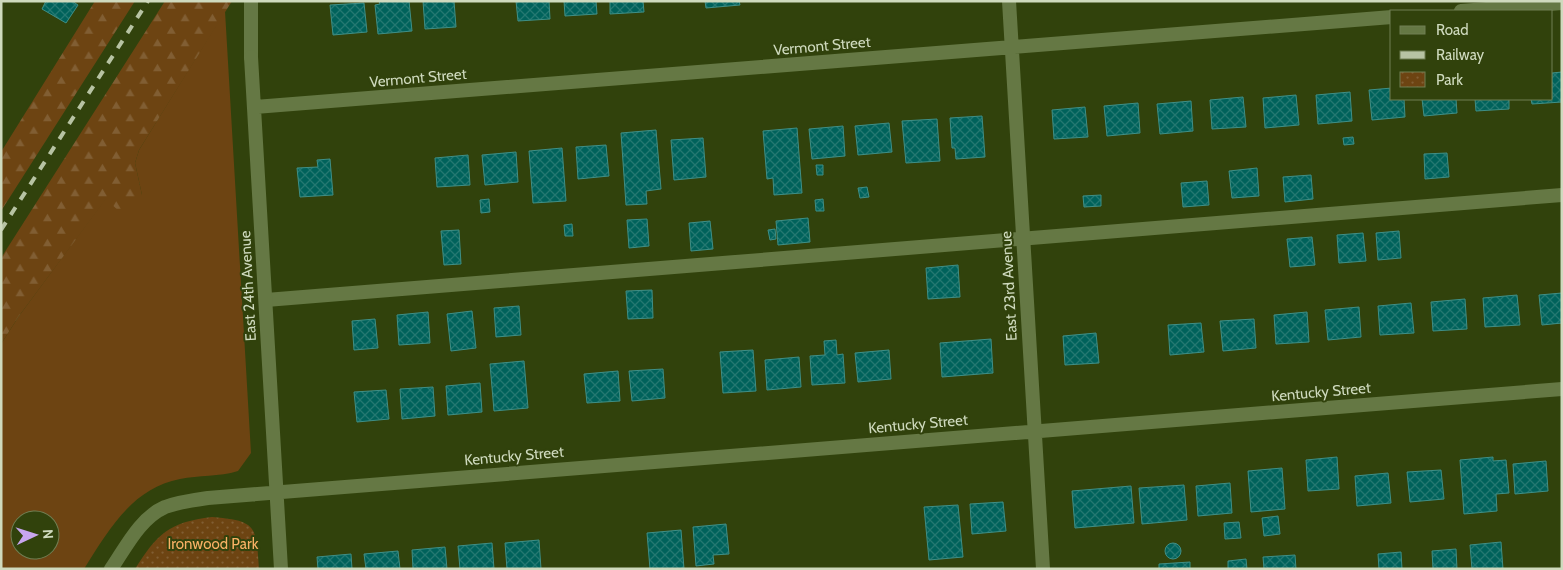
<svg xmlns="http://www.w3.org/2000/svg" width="1563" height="570" viewBox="0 0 1563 570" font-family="Cabin,sans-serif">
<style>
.grass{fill:#6d4412;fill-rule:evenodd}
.forest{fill:url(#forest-firs)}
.park{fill:url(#park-dots)}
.building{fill:url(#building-cross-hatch);stroke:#3f8f86}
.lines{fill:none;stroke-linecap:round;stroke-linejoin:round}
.service{stroke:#657844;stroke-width:14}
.minor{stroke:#657844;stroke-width:14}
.rail{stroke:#b7c3a3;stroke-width:4;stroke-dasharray:9 9;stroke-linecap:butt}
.labels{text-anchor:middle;stroke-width:4;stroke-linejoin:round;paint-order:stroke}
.street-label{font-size:15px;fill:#cfdabe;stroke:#31420c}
.park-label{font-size:15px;fill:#f9b165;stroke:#31420c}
</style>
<defs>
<pattern id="forest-firs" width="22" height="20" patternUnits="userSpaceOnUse" patternTransform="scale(1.25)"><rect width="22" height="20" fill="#6d4412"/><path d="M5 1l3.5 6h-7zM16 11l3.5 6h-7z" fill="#815e33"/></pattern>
<pattern id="park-dots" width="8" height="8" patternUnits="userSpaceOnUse" patternTransform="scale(1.25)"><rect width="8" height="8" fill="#6d4412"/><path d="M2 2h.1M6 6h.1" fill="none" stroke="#815e33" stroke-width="1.8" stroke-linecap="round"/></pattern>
<pattern id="building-cross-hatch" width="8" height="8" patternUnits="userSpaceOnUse" patternTransform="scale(1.25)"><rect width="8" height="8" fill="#00625b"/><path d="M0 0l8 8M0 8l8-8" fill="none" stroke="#247871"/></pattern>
</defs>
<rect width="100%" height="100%" fill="#31420c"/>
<!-- grass -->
<path class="grass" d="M225,11L251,453L238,471C219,477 199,475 180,479C132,488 108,531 84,569H1V344L19,316L106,198L142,195L135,163L139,150ZM20,520H50V550H20Z"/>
<!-- forest -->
<path class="forest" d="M95,1H135L1,211V152Z
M165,1H232L139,150L135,163L142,195L134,210L123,215L106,199L19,316L1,344V258Z"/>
<!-- park -->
<path class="park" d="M212,517C257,521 256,525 259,569H135C157,534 169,522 212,517Z"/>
<!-- building -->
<path class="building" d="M46,1H72L78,5L66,23L42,9Z
M379,1H409L412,31L378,34L375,5L380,4Z
M423,1H454L456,27L425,29Z
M516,1H549L550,19L518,21Z
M564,1H596L597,14L565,16Z
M610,1H643L644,12L610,14Z
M705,1H739L740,5L706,8Z
M364,3L367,32L333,35L330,5Z
M1562,72V102L1532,104L1531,99H1552V73Z
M1392,88V99H1404L1405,117L1372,120L1369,90Z
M1350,92L1352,121L1318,124L1316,95Z
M1296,95L1299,125L1265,128L1263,98Z
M1243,97L1246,127L1212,129L1210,100Z
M1422,99H1456L1457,113L1424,116Z
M1475,99H1509V109L1476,111Z
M1191,101L1193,131L1160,134L1157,104Z
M1138,103L1140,133L1107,136L1104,106Z
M1085,107L1088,137L1054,139L1052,110Z
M982,116L985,157L956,159L955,148H952L950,118Z
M937,119L940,161L906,163L902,121Z
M889,123L892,152L858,155L855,126Z
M843,126L845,156L812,159L809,129Z
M797,128L802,193L774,195L773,178L767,179L763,131Z
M656,130L661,189L646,191L647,204L626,205L621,133Z
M1353,137L1354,144L1344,145L1343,138Z
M703,138L706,177L674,180L671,140Z
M606,145L609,176L578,179L576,147Z
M562,148L566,201L533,203L529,151Z
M516,152L518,182L485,185L482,155Z
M1447,153L1449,177L1425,179L1424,154Z
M468,155L470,185L437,187L435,158Z
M330,159L333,195L300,197L297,168L318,167L317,160Z
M816,165H823V175H817Z
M1257,168L1259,196L1232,198L1229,171Z
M1311,175L1313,199L1285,202L1283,177Z
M1207,181L1209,205L1183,207L1181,183Z
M867,187L869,197L860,198L858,188Z
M1101,195V206L1084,207L1083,196Z
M489,199L490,212L481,213L480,200Z
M823,199L824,211H816L815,200Z
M808,218L810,242L778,245L776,221Z
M647,219L649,246L629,248L627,220Z
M710,221L713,249L691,251L689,223Z
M572,224L573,236H565L564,225Z
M775,229L776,239L770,240L768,230Z
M459,230L461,264L444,265L441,231Z
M1399,231L1401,258L1378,260L1376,233Z
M1363,233L1366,261L1339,263L1337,235Z
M1312,237L1315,265L1290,267L1287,239Z
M958,265L960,297L928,299L926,268Z
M652,290L653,318L628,319L626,291Z
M1562,293V323L1542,325L1539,295Z
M1517,295L1520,325L1485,327L1483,298Z
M1465,299L1467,329L1433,331L1431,302Z
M1411,303L1414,333L1380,335L1378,306Z
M519,306L521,335L496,337L494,308Z
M1359,307L1361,337L1328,340L1325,310Z
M472,311L476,348L451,351L447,314Z
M428,312L430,343L399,345L397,315Z
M1307,312L1309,342L1276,344L1274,315Z
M375,319L378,348L354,350L352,321Z
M1254,319L1256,348L1223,351L1220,321Z
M1201,323L1204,352L1170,355L1168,325Z
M1096,333L1099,363L1065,365L1063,336Z
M991,339L993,373L942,377L940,343Z
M836,340L837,355L843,354L845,383L812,385L810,356L825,355L824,341Z
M753,350L756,391L723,393L720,352Z
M889,350L891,379L858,382L855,353Z
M799,357L801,387L767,390L765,360Z
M524,361L528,408L494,411L490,364Z
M663,369L665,398L632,401L629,371Z
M618,371L620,401L587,403L584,374Z
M480,383L482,412L448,415L446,386Z
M433,387L435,416L402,419L400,389Z
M386,390L389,419L357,422L354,392Z
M1337,457L1339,489L1308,491L1306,460Z
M1493,457V461L1506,460L1509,493L1496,494L1497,511L1464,514L1460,460Z
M1546,461L1548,491L1515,494L1513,464Z
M1282,468L1285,509L1251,512L1248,471Z
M1441,470L1444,499L1410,502L1407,472Z
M1388,473L1391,503L1357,506L1355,476Z
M1230,483L1232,513L1198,516L1196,486Z
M1184,485L1187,520L1142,524L1139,488Z
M1131,486L1134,523L1075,528L1072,491Z
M1003,502L1006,531L972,534L970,504Z
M958,505L963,557L929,560L924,507Z
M1278,516L1280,534L1264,536L1262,518Z
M1239,522L1241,538L1225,539L1224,523Z
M726,524L729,554L713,555L714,564L696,566L693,527Z
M681,530L684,569H650L647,533Z
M539,540L541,569H507L505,543Z
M1501,542L1503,569H1472L1470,545Z
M492,543L494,569H460L458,546Z
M1165 551a8 8 0 1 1 16 0a8 8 0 1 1-16 0Z
M445,547L447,569H413L412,550Z
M1456,549L1457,569H1433L1432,551Z
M398,551L400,569H366L364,554Z
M1401,552L1402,569H1379L1378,554Z
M351,554L352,569H318L317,557Z
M1295,555L1296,569H1264L1263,557Z
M1246,559L1247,569H1228V561Z
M1190,562V569H1159V564Z"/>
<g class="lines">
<!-- service -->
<path class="service" d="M251,57V1
M266,300L1562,195"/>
<!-- minor -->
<path class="minor" d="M1009,1L1043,569
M1461,11L1562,3
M251,57L281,569
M255,107L1392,17
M111,569C126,547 140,518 165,507C179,502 194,500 208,498L1562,389"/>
<!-- rail -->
<path class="rail" d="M1,230L148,1"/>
</g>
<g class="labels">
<!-- street labels -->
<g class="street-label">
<text transform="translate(822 46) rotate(-5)" y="5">Vermont Street</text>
<text transform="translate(418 78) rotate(-5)" y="5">Vermont Street</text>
<text transform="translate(248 286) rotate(-93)" y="5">East 24th Avenue</text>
<text transform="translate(1009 286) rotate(-93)" y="5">East 23rd Avenue</text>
<text transform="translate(1321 392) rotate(-5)" y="5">Kentucky Street</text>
<text transform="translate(918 424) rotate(-5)" y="5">Kentucky Street</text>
<text transform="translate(514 456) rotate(-5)" y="5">Kentucky Street</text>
</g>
<!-- park labels -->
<g class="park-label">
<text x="213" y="549">Ironwood Park</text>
</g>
</g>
<!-- border -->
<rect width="1563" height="570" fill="none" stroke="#cfdabe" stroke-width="5"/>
<!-- legend -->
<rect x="1390" y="10" width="162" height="90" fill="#31420c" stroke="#707f53"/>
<rect x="1400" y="26" width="25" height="8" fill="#657844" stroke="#707f53"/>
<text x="1436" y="35" font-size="15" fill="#cfdabe">Road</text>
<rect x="1400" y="51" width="25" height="8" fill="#b7c3a3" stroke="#707f53"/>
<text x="1436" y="60" font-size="15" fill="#cfdabe">Railway</text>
<rect x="1400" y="72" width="25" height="15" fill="url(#park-dots)" stroke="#707f53"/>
<text x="1436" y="85" font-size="15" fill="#cfdabe">Park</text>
<!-- north arrow -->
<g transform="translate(35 535) rotate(86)"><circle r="24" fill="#31420c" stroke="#707f53"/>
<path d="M0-4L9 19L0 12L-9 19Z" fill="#c8a6ef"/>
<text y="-8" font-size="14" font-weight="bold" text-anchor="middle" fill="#cfdabe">N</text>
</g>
</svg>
